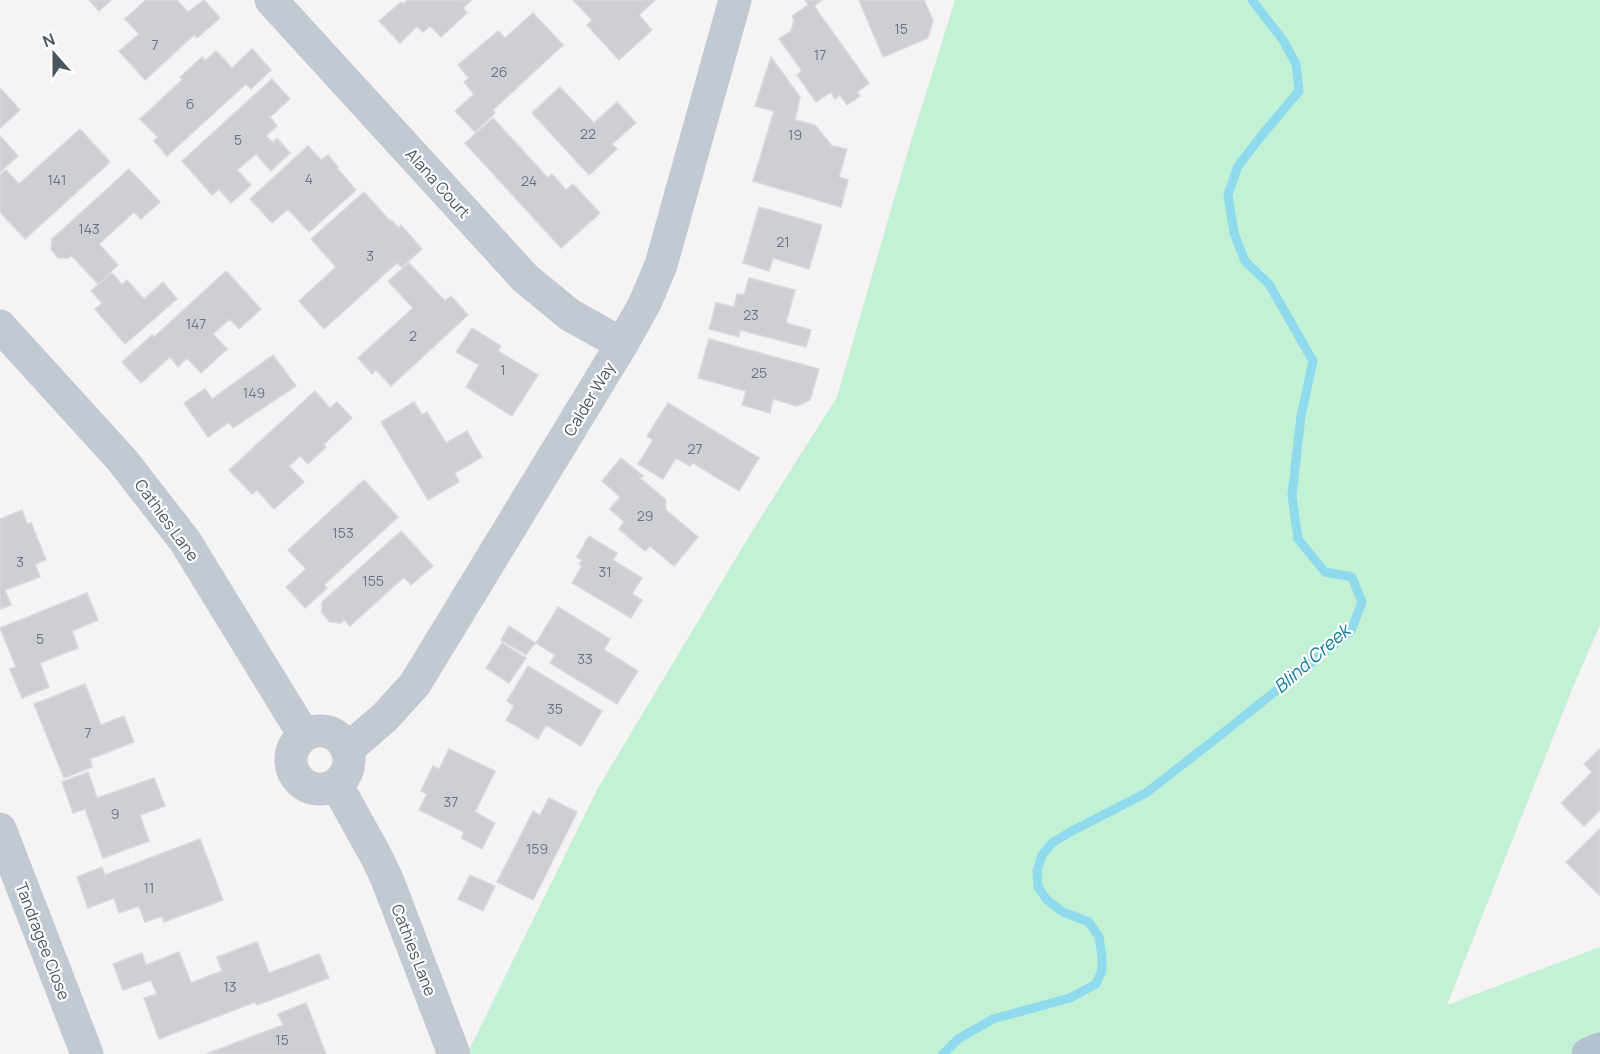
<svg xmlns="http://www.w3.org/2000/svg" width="1600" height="1054" viewBox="0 0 1600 1054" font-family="Manrope,sans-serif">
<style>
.green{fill:#c3f1d5}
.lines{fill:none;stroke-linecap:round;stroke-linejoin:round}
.stream{stroke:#90daee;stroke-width:9}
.building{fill:#cdcfd5;stroke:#d7d9de;stroke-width:1.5}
.minor{stroke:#c1cad2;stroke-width:33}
.tertiary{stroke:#c1cad2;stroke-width:33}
.primary{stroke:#b3c2d1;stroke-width:33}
.labels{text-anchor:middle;stroke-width:4.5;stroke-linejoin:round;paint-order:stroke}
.number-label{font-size:14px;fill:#6b747e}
.street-label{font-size:16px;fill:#4a5661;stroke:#fff}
.water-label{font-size:18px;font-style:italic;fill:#0c7c9b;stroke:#fff}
</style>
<rect width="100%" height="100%" fill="#f5f3f3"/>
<!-- green -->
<path class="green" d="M955,0H1600V625L1573,687L1447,1005L1600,947V1049L1588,1054H467L598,788L751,533L837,397L907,154Z"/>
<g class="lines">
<!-- stream -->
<path class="stream" d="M943,1054L958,1039L993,1019L1070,998L1096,984L1102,970V956L1099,937L1089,922L1063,912L1047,900L1038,887L1037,871L1042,855L1052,843L1070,832L1146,793L1223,733L1351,631L1362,602L1352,577L1325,572L1298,539L1292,495L1301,416L1313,361L1269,284L1245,261L1234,233L1228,195L1238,166L1262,135L1299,91L1296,64L1283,40L1252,0"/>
</g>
<!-- building -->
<path class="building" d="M89,0H111L99,11Z
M146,0H177L188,12L204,0L220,18L197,38L194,35L145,80L119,51L139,34L125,19Z
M408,0H472L463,8L467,13L441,37L430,26L423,32L417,26L400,43L379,21L401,2L403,4Z
M573,0H655L639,15L652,30L619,60L587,25L592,20Z
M805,0H822L814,6L869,83L857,92L860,96L847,105L840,95L835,99L831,92L816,102L797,75L802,71L779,39L791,31L794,20L792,16L808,5Z
M859,0H924L933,21L928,38L883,57Z
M533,13L563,45L493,110L495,113L475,132L455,111L474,94L464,82L469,78L458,65L498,31L505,38Z
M252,49L271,70L251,89L246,84L167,156L154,141L158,137L140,119L182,80L180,77L202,57L205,61L216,51L232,68Z
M771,57L800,97L795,120L815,125L832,146L847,149L839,177L848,180L841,207L753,181L774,111L755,106Z
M272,79L290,99L270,117L277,126L266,136L273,142L277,138L290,153L271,171L256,154L237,170L251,185L231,203L219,189L212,195L182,161Z
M560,87L594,123L617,102L636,123L612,144L617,149L589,175L532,113Z
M0,88L20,110L0,128Z
M493,118L548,178L552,174L566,190L573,184L600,213L561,248L465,143Z
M80,129L110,162L25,239L0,212V175L6,170L19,184Z
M0,136L18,156L0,172Z
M308,146L321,160L328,155L338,167L337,168L356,190L309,232L288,209L272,223L250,199Z
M129,169L160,202L141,219L134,212L99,244L118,265L98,284L71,255L69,258H58L51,249L52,239Z
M364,192L390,221L391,220L399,228L401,225L422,249L402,267L397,263L324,329L299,301L336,267L311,239Z
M759,207L822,225L809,269L773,258L769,271L743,263Z
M409,263L445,301L451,296L468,315L391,386L376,370L372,374L358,358L413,308L388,281Z
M226,271L261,309L239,329L230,319L213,334L227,349L201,373L187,358L178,367L170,357L141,383L122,362L152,335L154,337Z
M112,273L122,285L127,280L144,299L163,282L177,299L125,344L95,309L102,303L91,291Z
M749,278L795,290L786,323L811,330L806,347L740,330L739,337L709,329L716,303L734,307L737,294L744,295Z
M472,328L501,346L498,351L538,375L512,416L466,387L479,365L456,352Z
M709,339L819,369L810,400L797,406L773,399L770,413L742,405L746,391L698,378Z
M273,355L296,386L233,428L229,422L208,437L184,403L205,389L212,399Z
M315,391L330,408L337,402L352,418L324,444L326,447L308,464L300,456L289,466L304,482L274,509L257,490L252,494L229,470Z
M414,402L422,415L427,412L446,443L467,431L482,457L455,473L459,482L428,500L381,422Z
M668,403L759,458L739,491L693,463L690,466L676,458L663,479L638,464L653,440L647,436Z
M621,458L643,476L640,478L665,499L666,510L698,537L674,566L650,546L645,551L619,529L624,522L610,509L620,497L602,481Z
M364,480L398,517L324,585L327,588L305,608L286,587L306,569L288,550Z
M22,510L27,524L31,523L46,560L35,564L40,577L5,590L11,605L0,609V519Z
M401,531L433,566L411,585L404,577L350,626L344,620L341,623L330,622L322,613V602Z
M589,536L617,553L613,560L642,578L632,594L642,600L631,618L572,583L582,566L579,564L582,560L577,557Z
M87,593L98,620L72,631L78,648L40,663L49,687L22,698L10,669L16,667L0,628Z
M558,607L610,639L604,650L638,671L617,704L550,663L555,655L536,643Z
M509,626L535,643L526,655L501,640Z
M502,643L526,658L509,683L486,668Z
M528,666L602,711L581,746L546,725L538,739L506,720L514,706L507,701Z
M85,684L101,725L124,716L134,742L90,759L92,767L64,778L34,704Z
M449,749L495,771L475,812L495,823L482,849L461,838L464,832L419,810L427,794L421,791L433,766L439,769Z
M1600,749V810L1584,826L1561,803L1592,772L1584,764Z
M88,772L97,798L154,778L165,806L140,815L149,841L103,858L85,809L73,813L62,782Z
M549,798L577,812L533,900L497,882L533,811L540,815Z
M1600,829V896L1566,862Z
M200,839L223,900L164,922L162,916L145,922L139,906L119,913L114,898L88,908L77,877L102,867L105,875Z
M470,875L495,886L483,911L458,899Z
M257,942L269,973L319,954L329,978L257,1005L255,1002L159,1039L144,998L157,994L151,980L123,990L113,964L142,953L146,965L179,952L191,983L222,971L217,957Z
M306,1003L326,1054H206L283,1025L278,1014Z"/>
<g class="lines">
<!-- minor -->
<path class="minor" d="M271,0L525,278L570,315L622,344
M347,750L385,717L415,684L622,344L645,303L661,265L735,0
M0,829L87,1054"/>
<!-- tertiary -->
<path class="tertiary" d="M0,326L122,460L185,541L304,735
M291 760a29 29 0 1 1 58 0a29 29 0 1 1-58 0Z
M336,784L376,856L387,879L454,1054"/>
<!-- primary -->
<path class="primary" d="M1588,1054L1600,1049"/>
</g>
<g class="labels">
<!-- number labels -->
<g class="number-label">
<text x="901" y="34">15</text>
<text x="155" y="50">7</text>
<text x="820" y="60">17</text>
<text x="499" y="77">26</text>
<text x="190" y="109">6</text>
<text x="588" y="139">22</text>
<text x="795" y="140">19</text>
<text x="238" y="145">5</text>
<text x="309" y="184">4</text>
<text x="57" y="185">141</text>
<text x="529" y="186">24</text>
<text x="89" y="234">143</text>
<text x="783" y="247">21</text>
<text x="370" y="261">3</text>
<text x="751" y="320">23</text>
<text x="196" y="329">147</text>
<text x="413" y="341">2</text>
<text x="503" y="375">1</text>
<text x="759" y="378">25</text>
<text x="254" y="398">149</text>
<text x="695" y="454">27</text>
<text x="645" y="521">29</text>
<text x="343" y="538">153</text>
<text x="20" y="567">3</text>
<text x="605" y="577">31</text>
<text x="373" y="586">155</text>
<text x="40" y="644">5</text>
<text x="585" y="664">33</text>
<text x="555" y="714">35</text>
<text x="88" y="738">7</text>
<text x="451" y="807">37</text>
<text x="115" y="819">9</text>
<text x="537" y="854">159</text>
<text x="149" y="893">11</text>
<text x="230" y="992">13</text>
<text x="282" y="1045">15</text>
</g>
<!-- street labels -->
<g class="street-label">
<text transform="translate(438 183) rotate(48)" y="6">Alana Court</text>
<text transform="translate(589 399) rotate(-59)" y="6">Calder Way</text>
<text transform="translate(167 520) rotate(54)" y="6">Cathies Lane</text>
<text transform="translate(43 941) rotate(69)" y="6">Tandragee Close</text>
<text transform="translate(414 950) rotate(69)" y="6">Cathies Lane</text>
</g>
<!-- water labels -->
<g class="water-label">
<text transform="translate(1312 659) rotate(-41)" y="6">Blind Creek</text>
</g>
</g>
<!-- north arrow -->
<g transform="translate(54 54) rotate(339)" stroke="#ffffff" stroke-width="4.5" paint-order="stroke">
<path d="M0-4.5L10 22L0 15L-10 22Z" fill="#4a5661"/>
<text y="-9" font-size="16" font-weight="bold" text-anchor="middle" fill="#4a5661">N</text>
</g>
</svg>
